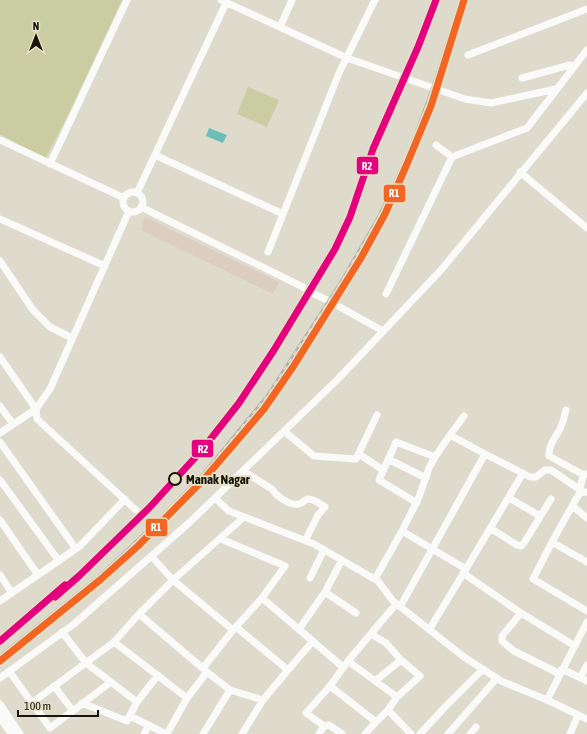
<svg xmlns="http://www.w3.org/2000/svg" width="587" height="734" viewBox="0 0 587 734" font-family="'Asap Condensed',sans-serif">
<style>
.commercial{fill:#dbcec0}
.green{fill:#cacda2}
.water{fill:#6dbdb9}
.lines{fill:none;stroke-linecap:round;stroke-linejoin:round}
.minor{stroke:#fafaf8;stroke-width:7}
.highway{stroke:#fafaf8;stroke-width:10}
.rail-casing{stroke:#b1b0ae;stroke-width:3}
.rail{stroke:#e5e0c6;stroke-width:1.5;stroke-dasharray:4.5;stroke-linecap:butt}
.rail-1-casing{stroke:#e5e0c6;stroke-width:10}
.rail-2-casing{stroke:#e5e0c6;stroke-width:10}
.rail-1{stroke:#f26522;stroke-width:7}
.rail-2{stroke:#e5007d;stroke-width:7}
.stop-dot{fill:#e5e0c6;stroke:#16140b;stroke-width:2}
.labels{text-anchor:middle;stroke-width:4;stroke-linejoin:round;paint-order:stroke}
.stop-label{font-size:13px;font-weight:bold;fill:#16140b;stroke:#e5e0c6;text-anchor:start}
.line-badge{stroke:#e5e0c6;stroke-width:1.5}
.badge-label{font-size:11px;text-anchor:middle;font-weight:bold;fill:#fff}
</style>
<rect width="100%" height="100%" fill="#dedbcd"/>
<!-- commercial -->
<path class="commercial" d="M145,217L279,282L273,294L141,230Z"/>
<!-- green -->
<path class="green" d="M0,0H122L66,119L45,159L0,134Z
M248,87L279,100L267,127L237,114Z"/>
<!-- water -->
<path class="water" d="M209,128L227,135L223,143L206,136Z"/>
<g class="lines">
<!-- minor -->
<path class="minor" d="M221,0L347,58L465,99L491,103L556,89
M280,27L292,0
M468,55L587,9
M522,78L570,65L574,67
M0,140L124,198
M436,145L452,157
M155,155L283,214
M50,164L127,0
M520,172L587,228
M123 202a10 10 0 1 1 20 0a10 10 0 1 1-20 0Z
M137,193L226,3
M141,207L303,287L306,290L329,301L383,331
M0,219L105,266
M268,252L339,73L375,0
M0,261L33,310L50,327L72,338
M386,294L452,157L527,128L587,50
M0,357L36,409L37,419L136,510
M0,406L13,424
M566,410C564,417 563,423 560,429C555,438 548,446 549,456L582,474H587
M284,431L314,456L356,459L377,415
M0,433L36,409L50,389L129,211
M0,442L76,549
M359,454L383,470
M485,454L530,477H536L545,470H551L579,489
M388,459L426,478
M243,471L272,489C276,496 290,506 299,504C303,503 304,500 308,499C314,499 320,504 325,507L318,515L305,541
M0,480L59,561
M587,492L580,493L576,499L552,542L533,579L587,611
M580,493C579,487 583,481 583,474
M215,498L229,511L314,544L378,581L393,601L464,657L501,681L547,700L587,719
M509,498L540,516
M417,503L379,480L396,442L435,457
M575,508L587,518
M244,517L173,580L139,614L207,672L230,690L263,700L288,670L313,641
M0,520L38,575
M490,528L517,545L521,546L524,543L551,499
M402,531L419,497L429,468L435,457L450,435
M552,542L571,553L587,562
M151,556L173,580L233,630L262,598L285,566L221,539
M342,560L325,592L356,613
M466,569L523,473
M463,573L521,613L575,646
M0,575L12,593
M310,578L324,550
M375,579L402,531L466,569L429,630
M262,598L343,667
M0,601L80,546L125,499
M396,604L348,661L397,697L388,710L411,734
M400,607L485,454L450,435L464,416
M521,613L502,636V641L514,651L560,674
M139,614L114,642L187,698L207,672
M236,627L288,670
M299,629L325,592
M62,632L86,663L137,702L158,675
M371,634L386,643L401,660
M348,661L330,686L376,722L388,710
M203,668L233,630
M562,669L587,681
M9,671L50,728L111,682
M0,678L74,624L190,522L338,379L441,270L587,93
M580,678L587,665
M375,681L401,660L420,676L397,697
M54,686L73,711
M330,686L306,713L324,726L329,725L342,734
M547,700L587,622
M33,702L114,642
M82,703L127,721L137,702
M0,704L20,734
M130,716L166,734
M144,734L149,725
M167,734L187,698
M203,734L230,690
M242,734L263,700
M319,734L324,726
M365,734L376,722
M420,734L445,707L483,669
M448,734L497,678
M470,734L476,727
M570,734L578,715"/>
<!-- highway -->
<path class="highway" d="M0,715L13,734"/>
<defs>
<path id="rail" d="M0,645L79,576L149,508L202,450L239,403L274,350L335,249L350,217L373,149L418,47L436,0
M0,656L98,577L163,516L204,473L267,396L342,280L379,216L408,155L434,84L461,0"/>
</defs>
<!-- rail casing -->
<use href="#rail" class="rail-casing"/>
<!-- rail -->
<use href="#rail" class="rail"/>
<defs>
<path id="rail-1" d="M0,661L100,580L138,546L205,478L264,409L293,367L361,258L385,214L407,164L431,106L464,0"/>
<path id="rail-2" d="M55,597L79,576L149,508L202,450L239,403L274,350L335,249L350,217L373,149L418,47L436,0
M0,641L65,585"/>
</defs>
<!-- rail-1 casing -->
<use href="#rail-1" class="rail-1-casing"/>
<!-- rail-2 casing -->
<use href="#rail-2" class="rail-2-casing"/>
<!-- rail-1 -->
<use href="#rail-1" class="rail-1"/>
<!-- rail-2 -->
<use href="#rail-2" class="rail-2"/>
</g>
<!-- markers -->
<circle class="stop-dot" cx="175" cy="479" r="6"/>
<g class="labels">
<!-- stop labels -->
<g class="stop-label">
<text x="186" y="484">Manak Nagar</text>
</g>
</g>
<g class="line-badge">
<rect x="356" y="156" width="23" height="19" rx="4" fill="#e5007d"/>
<rect x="383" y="184" width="23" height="19" rx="4" fill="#f26522"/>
<rect x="191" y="439" width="23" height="19" rx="4" fill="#e5007d"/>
<rect x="145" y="518" width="23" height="19" rx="4" fill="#f26522"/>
</g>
<g class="badge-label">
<text x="367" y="170">R2</text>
<text x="394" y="197">R1</text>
<text x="203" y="453">R2</text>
<text x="156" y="531">R1</text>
</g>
<!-- north arrow -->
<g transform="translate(36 36)" stroke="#e5e0c6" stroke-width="3" paint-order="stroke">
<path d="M0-3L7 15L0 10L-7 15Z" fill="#16140b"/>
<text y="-6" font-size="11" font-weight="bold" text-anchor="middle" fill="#16140b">N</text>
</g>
<!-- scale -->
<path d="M18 710v6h80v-6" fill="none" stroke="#16140b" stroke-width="2"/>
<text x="24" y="710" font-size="12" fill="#16140b" stroke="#e5e0c6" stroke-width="3" paint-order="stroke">100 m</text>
</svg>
